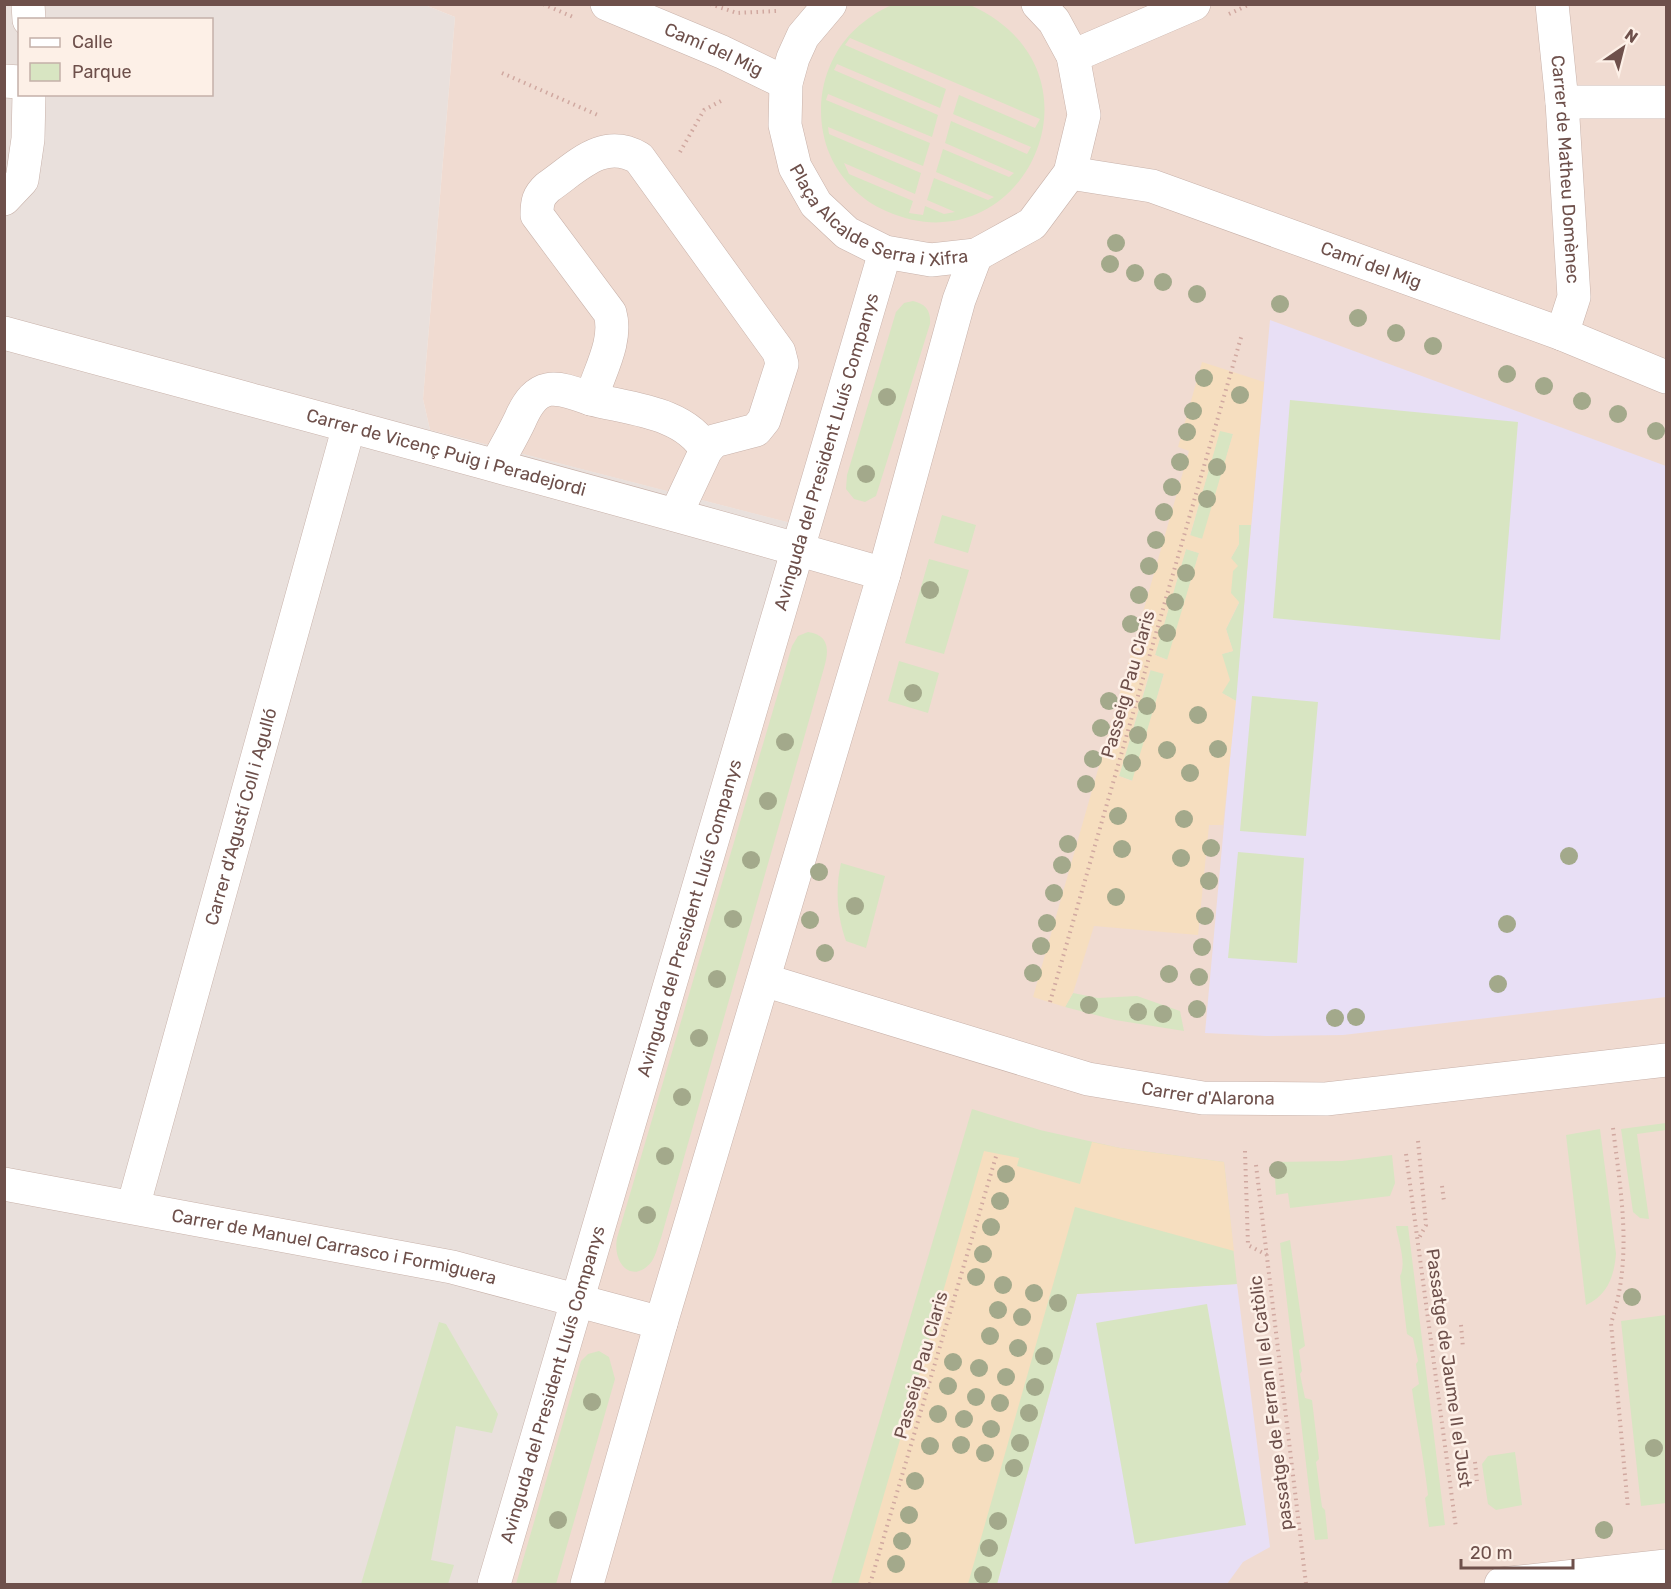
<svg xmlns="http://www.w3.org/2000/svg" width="1671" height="1589" viewBox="0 0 1671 1589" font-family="Rubik,sans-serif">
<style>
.residential{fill:#f0dbd1}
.industrial{fill:#e9e0dc;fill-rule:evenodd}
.education{fill:#e8dff5}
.green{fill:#d8e5c2;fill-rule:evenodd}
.sand{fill:#f6debf;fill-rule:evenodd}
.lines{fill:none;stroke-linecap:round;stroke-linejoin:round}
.minor-casing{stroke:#c8b2aa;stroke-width:34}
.path{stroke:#d0a8a0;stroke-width:4;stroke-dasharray:1.5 4.5;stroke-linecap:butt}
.minor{stroke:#fff;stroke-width:33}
.tree{fill:#a3a98b}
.labels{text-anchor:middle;stroke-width:5;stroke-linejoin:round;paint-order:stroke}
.street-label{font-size:18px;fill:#6e504b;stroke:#fdf0e7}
</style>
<rect width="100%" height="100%" fill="#f9ebe2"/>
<!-- residential -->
<path class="residential" d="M425,5H1666V1584H482L794,524L430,430L423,399L455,17Z"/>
<!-- industrial -->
<path class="industrial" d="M5,5H425L455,17L423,399L430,430L795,524L482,1584H5ZM20,20H212V94H20Z"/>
<!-- education -->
<path class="education" d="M1270,320L1666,466V997L1343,1035L1266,1036L1205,1033Z
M1237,1284L1270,1547L1243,1562L1227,1584H997L1077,1294Z"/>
<!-- green -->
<path class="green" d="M970,5C1118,71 1022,272 886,211C861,200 841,180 830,155C810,108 824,51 865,21C874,14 886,6 897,4C920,1 946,4 970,5ZM850,38L1040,119L1035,128L959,95L953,114L1031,147L1027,154L951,121L945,143L1014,173L1009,177L943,149L936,172L994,197L988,200L934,178L927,200L955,212L944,214L925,206L923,215L909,213L913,201L849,174L844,163L915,194L921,173L829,134L828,127L923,166L930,143L826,100L828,94L932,137L938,115L834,70L837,64L940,108L946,89L845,45Z
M913,301C926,304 931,311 930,324L876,496L865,502L854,499L846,489L847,475L896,312L904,303Z
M1290,400L1518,422L1500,640L1273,618Z
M1220,430L1233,434L1203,539L1190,536Z
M942,515L976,525L968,553L934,543Z
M1239,525H1251L1236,701L1222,693V654L1233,651L1226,629L1239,603L1231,594L1230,583L1233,570L1231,558L1239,544Z
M1186,549L1199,553L1168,660L1155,655Z
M929,559L969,570L944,654L905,643Z
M808,632C830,635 829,651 824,668L661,1238C658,1245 656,1255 652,1261C634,1285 612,1265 617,1238L792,646L798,636Z
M899,661L939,673L928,713L888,701Z
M1151,669L1164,673L1133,781L1119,776Z
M1252,696L1318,702L1306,836L1240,831Z
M1238,852L1304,858L1297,963L1228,958Z
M841,863L885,876L866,948L846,941C837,915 835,890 841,863Z
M1073,993L1098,998L1137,996L1180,1011L1184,1031L1115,1020L1065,1007Z
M972,1109L1040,1130L1120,1148L1224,1162L1237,1284L1077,1294L997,1584H831Z
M1666,1123V1130L1637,1134L1649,1219L1640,1218L1633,1212L1621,1129Z
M1600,1129L1616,1254C1614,1276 1608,1295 1586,1305L1566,1135Z
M1392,1155L1395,1183L1390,1196L1290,1208L1288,1193L1276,1195L1274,1162L1342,1161Z
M1396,1226H1408L1445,1525L1429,1527L1425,1498L1428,1495C1424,1459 1417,1426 1412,1389L1419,1384L1416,1364L1418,1361L1413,1338L1407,1334L1400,1276C1407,1263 1398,1240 1396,1226Z
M1290,1240L1305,1346L1299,1350L1302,1371L1300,1374L1305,1398L1312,1400L1319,1459L1316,1462L1322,1507L1325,1510L1328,1539L1315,1540L1280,1243Z
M1207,1304L1246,1525L1135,1544L1096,1323Z
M1666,1315V1503L1641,1506L1621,1321Z
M439,1322L446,1324L498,1414L492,1433L456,1426L431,1560L454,1565L448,1584H361Z
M599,1351L609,1357L615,1379L556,1584H516L581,1361L588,1354Z
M1515,1452L1522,1505L1496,1510L1488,1504L1482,1464L1488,1456Z"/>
<!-- sand -->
<path class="sand" d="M1202,362L1264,382L1251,525H1239V544L1231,558L1238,566L1233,571L1231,593L1239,602L1226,629L1233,651L1222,654L1230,680L1222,693L1236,701L1223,825H1209L1198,935L1094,926L1073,993L1065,1007L1033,997L1189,451L1178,447ZM1220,431L1233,434L1202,539L1190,535ZM1186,549L1199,553L1167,660L1155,655ZM1150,670L1164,674L1132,781L1119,776Z
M1092,1142L1120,1148L1224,1162L1234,1251L1075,1207L968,1584H858L984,1151L1019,1158L1017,1166L1080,1184Z"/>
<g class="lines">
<defs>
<g id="minor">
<path d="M28,4L29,20"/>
<path id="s1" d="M607,4L722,52L786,83"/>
<path id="s2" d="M830,4L803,36L793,58L786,83L785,125L795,167L816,204L847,233L885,252L931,260L976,255L1032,224L1070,173L1084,115L1073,56L1054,21L1038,4"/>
<path id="s3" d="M1552,4L1562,102L1574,297L1562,334"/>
<path d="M1073,56L1194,4"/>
<path d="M4,81L20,82"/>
<path d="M1562,102H1666"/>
<path id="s4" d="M1070,173L1152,186L1562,334L1666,377"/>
<path d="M4,199L22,180L28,139L29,94"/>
<path id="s5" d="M4,333C298,413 593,490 884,574"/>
<path d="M591,399C630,409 685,412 706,450"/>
<path d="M496,465C504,450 513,435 520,420C537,381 554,385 591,399C599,372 618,341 610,313L537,215C537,202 538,196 548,187C577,167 603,137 639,158L779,352L782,364L764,420L756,430L714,441L706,450L676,514"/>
<path id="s6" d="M764,980L1088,1079L1203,1098L1326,1099L1666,1060"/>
<path id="s7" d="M4,1184L452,1267L661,1323"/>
<path id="s8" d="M133,1207L349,426"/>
<path id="s9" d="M494,1584L885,252"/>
<path d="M587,1584L661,1323L884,574L959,300L976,255"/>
<path d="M1501,1584L1666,1566"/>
</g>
</defs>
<!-- minor casing -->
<use href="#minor" class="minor-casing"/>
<!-- path -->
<path class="path" d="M543,4L573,17
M710,4L737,13L776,11
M1229,14L1250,4
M502,73L600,116
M680,152L704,110L721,101
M1050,1002L1242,334
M1613,1128C1621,1194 1633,1258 1611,1323L1628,1508
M1418,1141L1426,1225L1418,1240
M1245,1151L1248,1245L1267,1255
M1406,1154L1456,1528
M1256,1165L1306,1584
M1442,1186L1444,1201
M1461,1325L1463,1348
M1475,1462L1477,1481
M870,1584L997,1153"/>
<!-- minor -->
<use href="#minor" class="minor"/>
</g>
<!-- trees -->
<g class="tree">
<circle cx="1116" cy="243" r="9"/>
<circle cx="1110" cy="264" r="9"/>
<circle cx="1135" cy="273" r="9"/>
<circle cx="1163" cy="282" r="9"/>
<circle cx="1197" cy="294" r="9"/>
<circle cx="1280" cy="304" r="9"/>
<circle cx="1358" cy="318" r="9"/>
<circle cx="1396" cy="333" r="9"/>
<circle cx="1433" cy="346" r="9"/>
<circle cx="1507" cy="374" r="9"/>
<circle cx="1204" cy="378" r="9"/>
<circle cx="1544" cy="386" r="9"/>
<circle cx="1240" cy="395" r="9"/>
<circle cx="887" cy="397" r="9"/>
<circle cx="1582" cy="401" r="9"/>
<circle cx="1193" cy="411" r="9"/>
<circle cx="1618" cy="414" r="9"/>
<circle cx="1656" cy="431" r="9"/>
<circle cx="1187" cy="432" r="9"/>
<circle cx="1180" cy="462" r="9"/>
<circle cx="1217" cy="467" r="9"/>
<circle cx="866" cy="474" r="9"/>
<circle cx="1172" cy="487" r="9"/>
<circle cx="1207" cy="499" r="9"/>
<circle cx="1164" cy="512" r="9"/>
<circle cx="1156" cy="540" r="9"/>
<circle cx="1149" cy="566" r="9"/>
<circle cx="1186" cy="573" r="9"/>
<circle cx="930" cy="590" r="9"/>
<circle cx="1139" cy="595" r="9"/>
<circle cx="1175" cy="602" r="9"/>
<circle cx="1131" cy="624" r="9"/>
<circle cx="1167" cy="633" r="9"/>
<circle cx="913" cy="693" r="9"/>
<circle cx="1109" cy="701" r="9"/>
<circle cx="1147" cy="706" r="9"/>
<circle cx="1198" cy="715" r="9"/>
<circle cx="1101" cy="728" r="9"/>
<circle cx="1138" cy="735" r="9"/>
<circle cx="785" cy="742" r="9"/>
<circle cx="1218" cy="749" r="9"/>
<circle cx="1167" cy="750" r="9"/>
<circle cx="1093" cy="759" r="9"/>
<circle cx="1132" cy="763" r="9"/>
<circle cx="1190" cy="773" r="9"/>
<circle cx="1086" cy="784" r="9"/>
<circle cx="768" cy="801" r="9"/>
<circle cx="1118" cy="816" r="9"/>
<circle cx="1184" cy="819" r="9"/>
<circle cx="1068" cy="844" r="9"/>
<circle cx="1211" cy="848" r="9"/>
<circle cx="1122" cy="849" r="9"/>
<circle cx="1569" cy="856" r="9"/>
<circle cx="1181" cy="858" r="9"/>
<circle cx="751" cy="860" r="9"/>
<circle cx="1062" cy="865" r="9"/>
<circle cx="819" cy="872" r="9"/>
<circle cx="1209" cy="881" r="9"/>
<circle cx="1054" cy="893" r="9"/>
<circle cx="1116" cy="897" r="9"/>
<circle cx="855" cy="906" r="9"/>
<circle cx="1205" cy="916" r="9"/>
<circle cx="733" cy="919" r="9"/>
<circle cx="810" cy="920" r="9"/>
<circle cx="1047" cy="923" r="9"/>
<circle cx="1507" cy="924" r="9"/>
<circle cx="1041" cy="946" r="9"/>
<circle cx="1202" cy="947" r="9"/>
<circle cx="825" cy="953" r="9"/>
<circle cx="1033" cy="973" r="9"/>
<circle cx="1169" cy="974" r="9"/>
<circle cx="1199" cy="977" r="9"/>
<circle cx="717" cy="979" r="9"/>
<circle cx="1498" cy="984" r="9"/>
<circle cx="1089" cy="1005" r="9"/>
<circle cx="1197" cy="1009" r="9"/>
<circle cx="1138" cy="1012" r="9"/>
<circle cx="1163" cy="1014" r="9"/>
<circle cx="1356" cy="1017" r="9"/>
<circle cx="1335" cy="1018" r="9"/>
<circle cx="699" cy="1038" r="9"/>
<circle cx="682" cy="1097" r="9"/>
<circle cx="665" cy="1156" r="9"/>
<circle cx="1278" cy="1170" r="9"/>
<circle cx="1006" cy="1174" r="9"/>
<circle cx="1000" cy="1201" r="9"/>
<circle cx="647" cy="1215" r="9"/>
<circle cx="991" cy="1227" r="9"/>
<circle cx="983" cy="1254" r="9"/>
<circle cx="976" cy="1277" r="9"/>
<circle cx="1003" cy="1285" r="9"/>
<circle cx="1034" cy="1293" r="9"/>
<circle cx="1632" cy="1297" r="9"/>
<circle cx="1058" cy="1303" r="9"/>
<circle cx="998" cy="1310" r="9"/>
<circle cx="1022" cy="1317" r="9"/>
<circle cx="990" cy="1336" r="9"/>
<circle cx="1018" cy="1348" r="9"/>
<circle cx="1044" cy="1356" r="9"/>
<circle cx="953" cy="1362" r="9"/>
<circle cx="979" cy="1368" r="9"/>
<circle cx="1006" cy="1377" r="9"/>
<circle cx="948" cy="1386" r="9"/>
<circle cx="1035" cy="1387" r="9"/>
<circle cx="976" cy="1397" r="9"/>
<circle cx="592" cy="1402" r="9"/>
<circle cx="1000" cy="1403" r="9"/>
<circle cx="1029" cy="1413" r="9"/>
<circle cx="938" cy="1414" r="9"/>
<circle cx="964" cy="1419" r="9"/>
<circle cx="991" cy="1429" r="9"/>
<circle cx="1020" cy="1443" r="9"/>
<circle cx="961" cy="1445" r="9"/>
<circle cx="930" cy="1446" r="9"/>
<circle cx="1654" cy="1448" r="9"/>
<circle cx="985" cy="1453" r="9"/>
<circle cx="1014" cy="1468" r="9"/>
<circle cx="915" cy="1481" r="9"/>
<circle cx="909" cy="1515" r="9"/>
<circle cx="558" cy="1520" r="9"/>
<circle cx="998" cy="1521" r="9"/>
<circle cx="1604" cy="1530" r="9"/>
<circle cx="902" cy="1541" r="9"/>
<circle cx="989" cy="1548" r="9"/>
<circle cx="896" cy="1564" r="9"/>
<circle cx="983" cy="1575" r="9"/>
</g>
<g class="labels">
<!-- street labels -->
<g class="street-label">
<text dy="6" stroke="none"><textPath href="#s1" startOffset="116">Camí del Mig</textPath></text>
<text dy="6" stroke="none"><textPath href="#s3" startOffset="166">Carrer de Matheu Domènec</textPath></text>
<text dy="6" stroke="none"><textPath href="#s2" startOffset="282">Plaça Alcalde Serra i Xifra</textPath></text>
<text dy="6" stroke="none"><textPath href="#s4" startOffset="316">Camí del Mig</textPath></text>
<text dy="6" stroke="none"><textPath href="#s5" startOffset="458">Carrer de Vicenç Puig i Peradejordi</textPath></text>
<text dy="6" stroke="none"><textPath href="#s9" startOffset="1180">Avinguda del President Lluís Companys</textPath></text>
<text transform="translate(1128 684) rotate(-74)" y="6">Passeig Pau Claris</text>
<text dy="6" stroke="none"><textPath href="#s8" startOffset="405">Carrer d'Agustí Coll i Agulló</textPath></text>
<text dy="6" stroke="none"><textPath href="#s9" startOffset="694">Avinguda del President Lluís Companys</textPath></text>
<text dy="6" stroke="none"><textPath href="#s6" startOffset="460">Carrer d'Alarona</textPath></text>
<text dy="6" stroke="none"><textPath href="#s7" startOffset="336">Carrer de Manuel Carrasco i Formiguera</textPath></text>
<text transform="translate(921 1365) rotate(-74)" y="6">Passeig Pau Claris</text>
<text transform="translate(1449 1368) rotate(82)" y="6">Passatge de Jaume II el Just</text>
<text dy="6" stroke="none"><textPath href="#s9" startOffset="208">Avinguda del President Lluís Companys</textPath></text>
<text transform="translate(1271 1403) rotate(-97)" y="6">passatge de Ferran II el Catòlic</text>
</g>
</g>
<!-- border -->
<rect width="1671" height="1589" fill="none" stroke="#6e504b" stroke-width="12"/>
<!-- legend -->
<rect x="18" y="18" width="195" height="78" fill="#fdf0e7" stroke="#c4b0a9" stroke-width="1.5"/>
<rect x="30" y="38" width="30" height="9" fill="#ffffff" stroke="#c4b0a9" stroke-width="1.5"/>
<text x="72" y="48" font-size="18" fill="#6e504b">Calle</text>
<rect x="30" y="63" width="30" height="18" fill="#d8e5c2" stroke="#c4b0a9" stroke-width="1.5"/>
<text x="72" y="78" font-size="18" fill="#6e504b">Parque</text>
<!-- north arrow -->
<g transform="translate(1623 48) rotate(35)" stroke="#fdf0e7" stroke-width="4.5" paint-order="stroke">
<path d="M0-4.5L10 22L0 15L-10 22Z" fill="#6e504b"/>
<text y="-9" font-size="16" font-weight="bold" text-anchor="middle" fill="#6e504b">N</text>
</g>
<!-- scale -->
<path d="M1461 1559v9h112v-9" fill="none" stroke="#6e504b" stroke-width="3"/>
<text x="1470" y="1559" font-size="18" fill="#6e504b" stroke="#fdf0e7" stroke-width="4.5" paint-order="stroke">20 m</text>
</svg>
